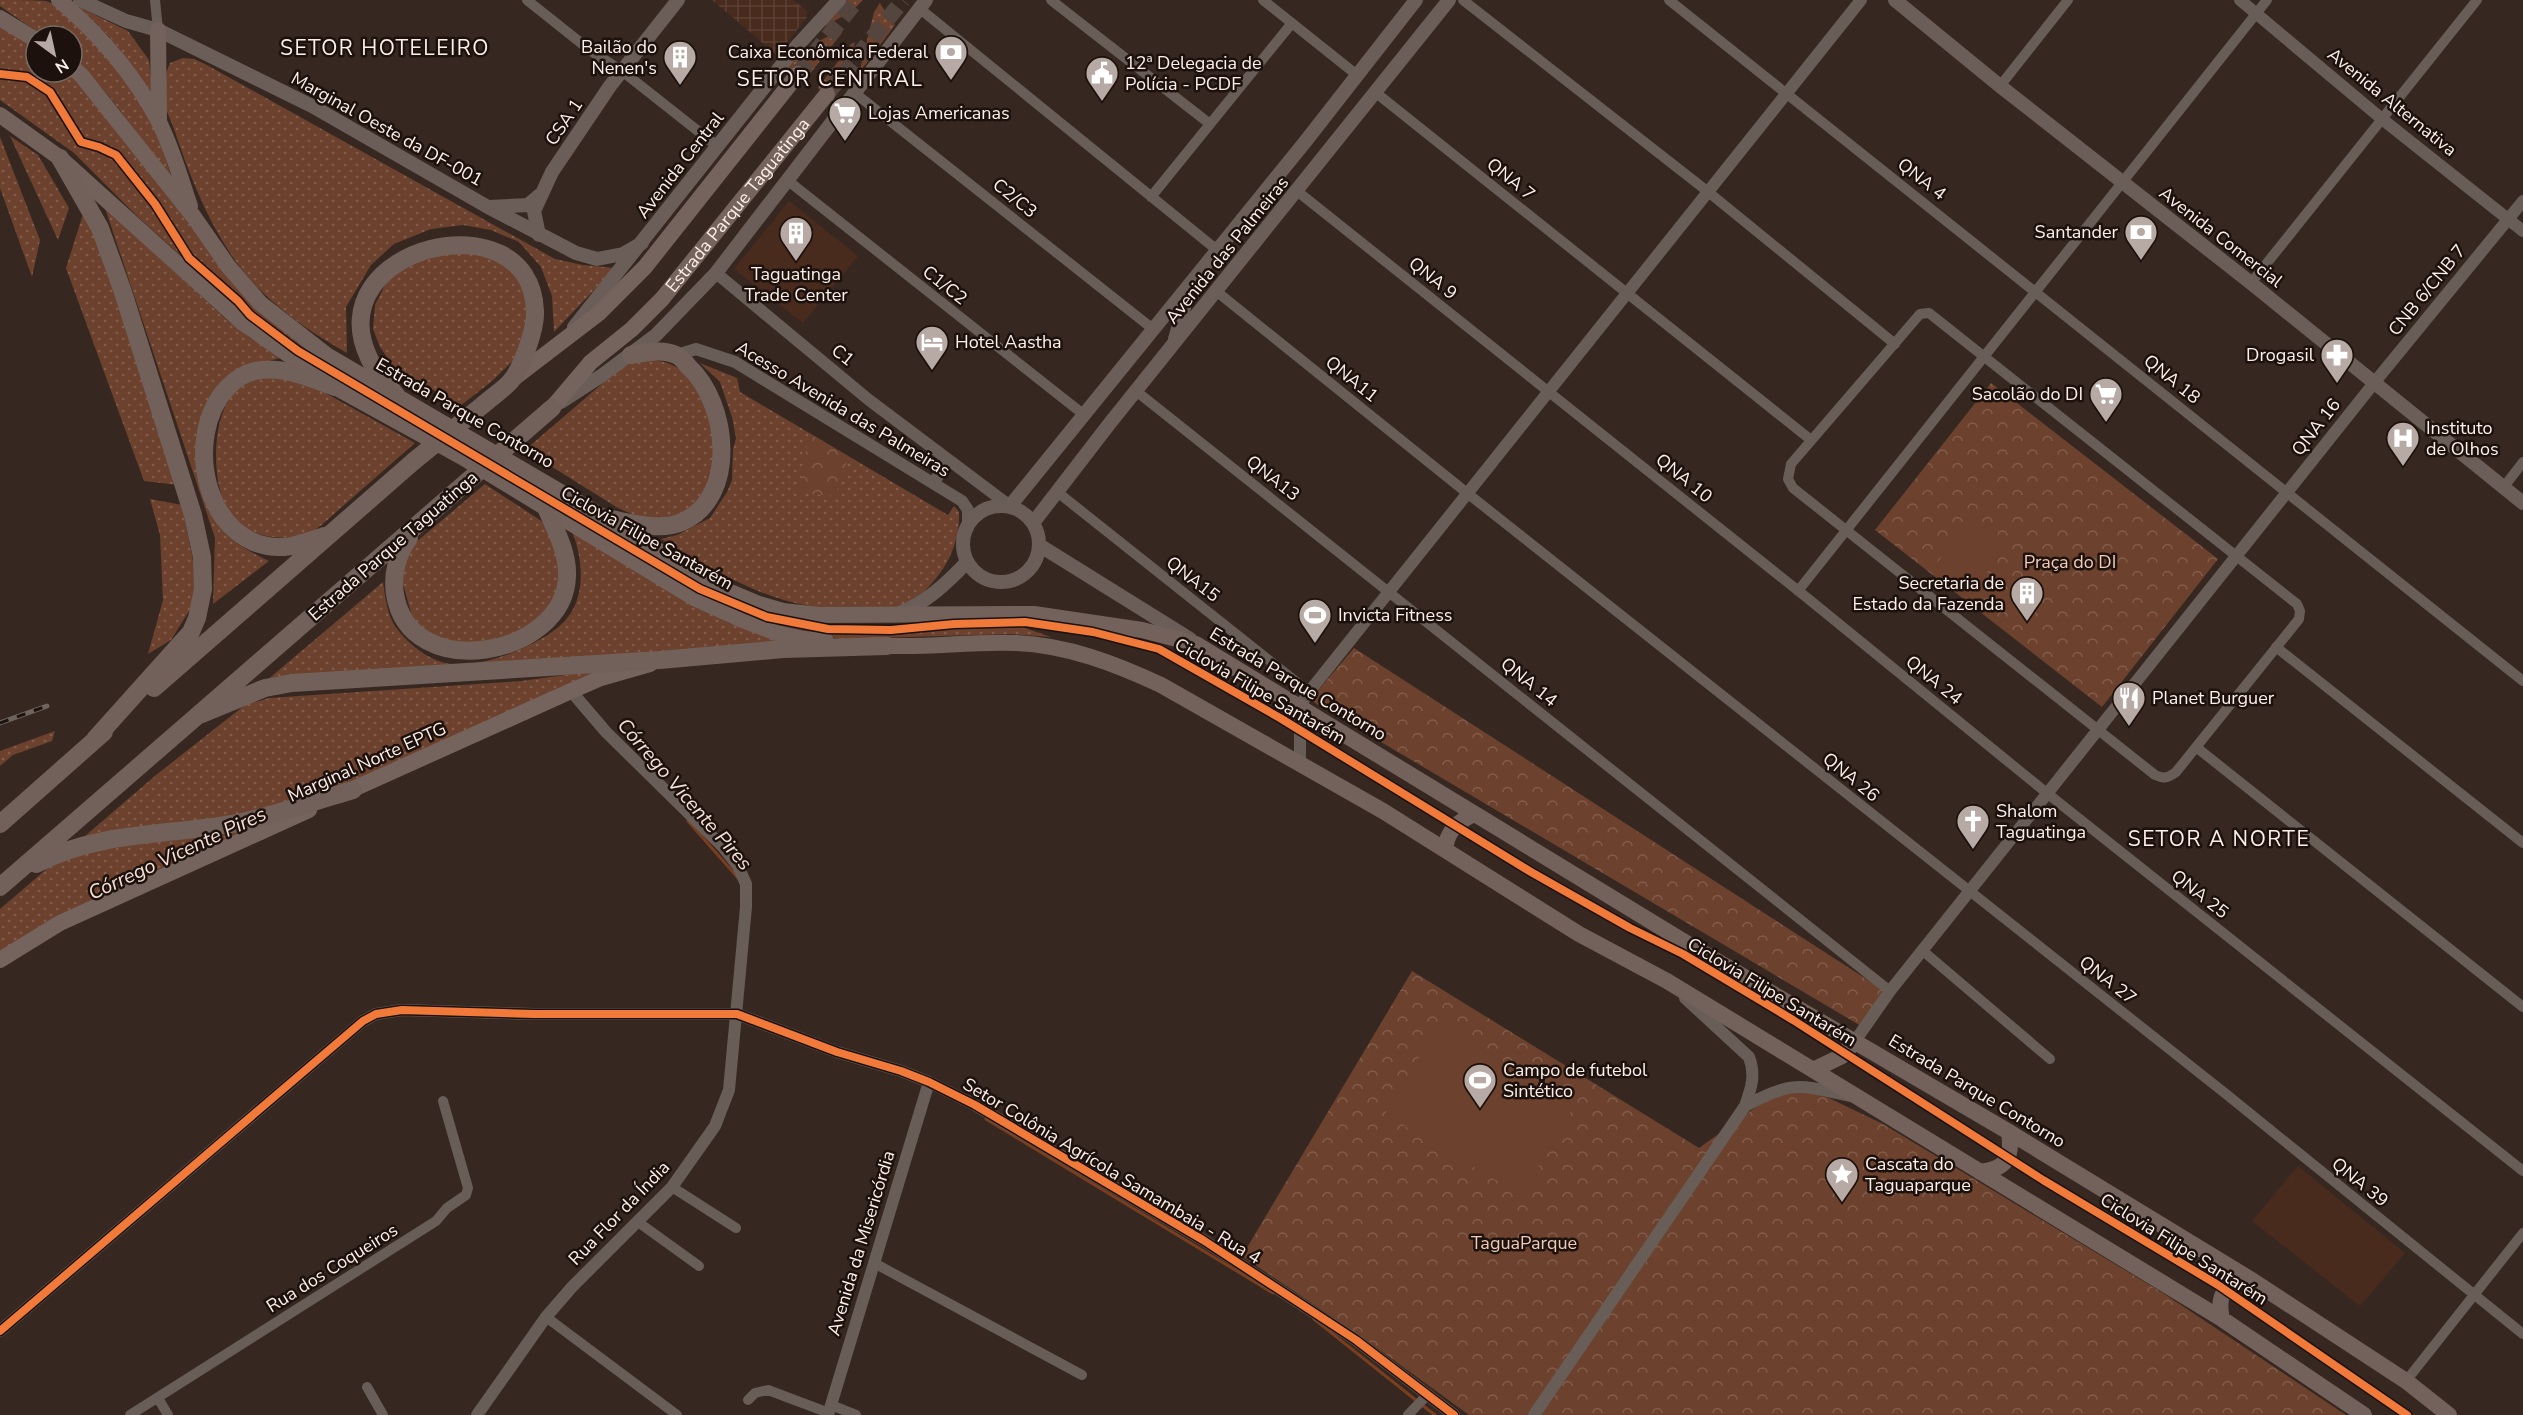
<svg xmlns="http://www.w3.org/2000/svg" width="2523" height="1415" viewBox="0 0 2523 1415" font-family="'Nunito Sans',sans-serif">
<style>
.built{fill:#492b1e}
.industrial{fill:url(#industrial-grid)}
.grass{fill:url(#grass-dots)}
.park{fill:url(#park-crowns)}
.pitch{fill:#6c412d}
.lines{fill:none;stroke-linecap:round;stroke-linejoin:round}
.stream{stroke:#793d1f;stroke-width:3}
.primary-tunnel{stroke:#54463f;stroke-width:16;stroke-dasharray:16 8;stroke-linecap:butt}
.minor{stroke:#685d57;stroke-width:10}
.tertiary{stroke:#685d57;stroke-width:12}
.secondary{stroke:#6b5e58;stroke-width:14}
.primary{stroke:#74645d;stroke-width:16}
.trunk{stroke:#73625c;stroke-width:16}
.motorway{stroke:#72615a;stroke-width:18}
.rail-casing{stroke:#6e645e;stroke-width:5}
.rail{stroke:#1c110c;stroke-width:3;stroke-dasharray:9;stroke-linecap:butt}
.motorway-bridge{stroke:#72615a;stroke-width:18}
.cycleway-casing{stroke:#1c110c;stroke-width:11}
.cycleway{stroke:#f17a3a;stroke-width:8}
.labels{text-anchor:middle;stroke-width:5;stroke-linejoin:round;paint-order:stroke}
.poi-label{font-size:18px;fill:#fdefe9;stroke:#1c110c;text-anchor:start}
.street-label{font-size:18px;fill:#fdefe9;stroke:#1c110c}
.park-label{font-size:18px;fill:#f2cab8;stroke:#1c110c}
.water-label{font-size:20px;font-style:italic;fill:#f4e0d7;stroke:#1c110c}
.quarter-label{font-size:21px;letter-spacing:1.5px;fill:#fdefe9;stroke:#1c110c}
</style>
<defs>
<pattern id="industrial-grid" width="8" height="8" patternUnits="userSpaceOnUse" patternTransform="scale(1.5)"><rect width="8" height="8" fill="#492b1e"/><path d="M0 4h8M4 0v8" fill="none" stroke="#5b4034"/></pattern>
<pattern id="grass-dots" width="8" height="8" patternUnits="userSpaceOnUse" patternTransform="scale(1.5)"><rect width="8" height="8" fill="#6c412d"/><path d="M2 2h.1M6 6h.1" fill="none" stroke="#825d4b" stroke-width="1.8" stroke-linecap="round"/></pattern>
<pattern id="park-crowns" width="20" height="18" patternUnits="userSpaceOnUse" patternTransform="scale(1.5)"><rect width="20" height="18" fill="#6c412d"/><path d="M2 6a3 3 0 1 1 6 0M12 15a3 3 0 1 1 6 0" fill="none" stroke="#825d4b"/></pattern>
</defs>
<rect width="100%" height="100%" fill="#362821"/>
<!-- built -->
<path class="built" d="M789,201L858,256L803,323L734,269Z
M2298,1166L2405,1253L2360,1306L2252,1221Z"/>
<!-- industrial -->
<path class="industrial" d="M712,0H793L807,11V17L777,55Z"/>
<!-- grass -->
<path class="grass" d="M0,0C13,0 34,0 46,1C77,14 125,74 142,104C155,126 164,152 171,176C138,137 110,91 72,57V36H43L0,6Z
M845,0H863L851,12L819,29Z
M880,3L892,23L895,25L859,73L874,12Z
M79,7L128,31L149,60L153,98C132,62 110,35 79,7Z
M0,22L36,44V72H71L263,314L757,612L792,622L838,631L1022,627L1051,637L1010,634L840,639L756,620L671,575L505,468L256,323L139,218L74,153L0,100Z
M842,29V33L805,80L788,67C801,48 822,40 842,29Z
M855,42L846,75L833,101L818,88L851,44Z
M183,58L194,59L205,64L555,259L583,265L615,268L554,332L552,296L541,267L519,242L491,230L463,225L431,229L394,244L371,265L346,307L347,353C316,335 288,317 262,292C218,249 193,186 174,129C170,118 163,105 163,94C163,83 166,73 170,63Z
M10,136L38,155L69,208L58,240Z
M0,137L40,240L32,277L0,188Z
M105,208L226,319L250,338L285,357L246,366L200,426C204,453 206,510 222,530C234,544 253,553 269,561L213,604L215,538Z
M84,211L100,243L178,485L144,481L66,268Z
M474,251L513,269L531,303L518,356L491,382L460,406L393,366L380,347L373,329L375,305L388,279L426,255Z
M638,359C680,360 682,371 710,399L715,477L689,511L660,520L636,516L618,508L525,450L625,364Z
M700,363L737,378L740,392L948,515L954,506L959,512C960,538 950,564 932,583C909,610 893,610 860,610C779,612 728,578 661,539L677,535L710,518L727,492L732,480L733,449L736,438L732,417L720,382Z
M260,376L304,381L415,443C391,464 367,485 343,506C332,515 320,529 307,534C282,543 242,536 228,511C212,484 211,423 231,397C238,387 249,382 260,376Z
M485,484L546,524L556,542L562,583L540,620L497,641L462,644L435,639L416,622L411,613L402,580L404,565L415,543Z
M150,499L182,505L194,565V603L171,640L148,654L163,600L160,535Z
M571,529L727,622L774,640L840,645L266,681L383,582C385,595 387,612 393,623C404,641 429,662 452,664C475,666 502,658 523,648C538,641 558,631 568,617C587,592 582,555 571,529Z
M624,667L345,787L102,894L0,954V909L156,775L245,705L269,698L521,681Z
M55,731L52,741L13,755L0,766V751Z"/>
<!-- park -->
<path class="park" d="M1991,383L2218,559L2102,707L1875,530Z
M809,433L849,457L835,496L798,493Z
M1354,648L1885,991L1861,1026L1310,700Z
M1412,971L1699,1148L1767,1099L1786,1093L1807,1091L1829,1098L1883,1124L2163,1293L2346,1415H1469L1369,1342L1242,1256Z"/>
<!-- pitch -->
<path class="pitch" d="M1970,513L2009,544L1967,598L1932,569L1951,546L1946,541Z
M1440,1023L1575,1105L1521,1195L1385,1114Z"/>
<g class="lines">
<!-- stream -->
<path class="stream" d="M688,821L739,879
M986,1119L1273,1293
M1314,1319L1417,1401
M1422,1405L1435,1415"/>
<!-- primary-tunnel -->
<path class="primary-tunnel" d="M798,74L857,0
M827,94L903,0"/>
<!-- minor -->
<path class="minor" d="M155,0L158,30
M527,0L591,51L622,71L717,146
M1051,0L1210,124
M1263,0L1357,75
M1463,0L1707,191L1895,344
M1669,0L2523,681
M919,8L1217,250
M2000,86L2068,0
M1375,92L1811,440
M856,94L1153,329
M787,180L1083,414
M1297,191L1806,597L2048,794L2523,1171
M1151,197L1292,23
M2251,283L2477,0
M1216,291L1467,493L2226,1094L2523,1334
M1929,313L2297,604L2300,611L2299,619L2176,772C2168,778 2164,779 2155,775L1793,488L1788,479L1791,464L1920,314Z
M1136,391L1890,991
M2503,488L2523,462
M1056,491L1309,692
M1798,591L2267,0
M2276,647L2523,843
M2196,747L2523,1007
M1923,951L2050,1059
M672,1187L736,1228
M638,1222L699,1266
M874,1263L1082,1375
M546,1317L677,1415
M2406,1381L2523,1233
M367,1387L383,1415
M158,1398L168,1415
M748,1400L755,1393L768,1390L829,1413
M831,1405L856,1415
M130,1415L436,1221L447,1208L466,1195L468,1188L443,1101
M1408,1415L1428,1394"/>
<!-- tertiary -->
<path class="tertiary" d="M2240,0L2382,119L2523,231
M716,273L869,400L1010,506
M677,355L696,349L735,362L962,501L968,510V528
M933,483L949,461
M1300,764V706L1309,692L1861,0
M1855,1041L1890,991L2374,383L2523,201
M1745,1106C1792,1080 1800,1085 1850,1096
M0,1331L363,1021L376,1014L402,1010L534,1014H737L837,1052L901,1071L929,1082L975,1105L1203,1240L1356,1340L1454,1415
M477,1415L546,1317L572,1287L672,1187L715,1126L729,1090L746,907V884L738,866L723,847L606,732L571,691
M828,1415L929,1082
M1534,1415L1745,1106C1751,1089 1756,1075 1749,1057L1685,998"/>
<!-- secondary -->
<path class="secondary" d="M80,0L126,21L158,30L312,106L488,207L576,253L597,259L623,254L642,243
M1895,0L2000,86L2251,283L2523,503
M489,207L528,205L540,195
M539,235L534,211L552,172L610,86L678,0
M1173,306L1181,305L1184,308L1175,339
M574,327L796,47L839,0
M561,402L601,376L656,335L716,273L926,0
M1010,506L1305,142L1416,0
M963 544a38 38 0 1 1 76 0a38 38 0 1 1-76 0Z
M1033,523L1110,423L1449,0
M1039,545L1190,639
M900,613C927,602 947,583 967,562"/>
<!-- primary -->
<g class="primary">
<path d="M513,379L598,314L645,267L798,74"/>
<path id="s1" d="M552,408L591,362L632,329L662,299L827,94"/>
<path d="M340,795L571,691L601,678L650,664"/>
<path d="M0,960L60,923L309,810"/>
</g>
<!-- trunk -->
<path class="trunk" d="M59,0C99,34 133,73 158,120C172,147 180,177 190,206
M0,18L36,40
M158,30L159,120
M72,67L82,76L194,217L228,266L260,303L328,356L605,518L714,585L759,604L783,611L819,615L1034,614L1142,630L1196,644L1688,944L2009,1132L2250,1279L2406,1381L2449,1415
M0,115L60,158L243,323L335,387L462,457L694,598L740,619L777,633L804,639L826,641
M873,645C921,649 968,641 1016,643C1067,645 1116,664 1161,685L1383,811L1579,934L1667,981L2222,1319L2364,1415
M1445,850C1447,831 1457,822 1474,814
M1813,1070L1842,1056L1855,1041
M1980,1172C2006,1169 2013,1158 2009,1132
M2222,1319C2216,1293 2226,1285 2250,1279"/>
<!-- motorway -->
<path class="motorway" d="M60,158L100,228L123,292L193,515L202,557L203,589L197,618L191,632L95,739
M396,395C387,383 375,372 369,358C316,246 531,195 535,311C536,329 521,371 509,383C501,391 492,397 484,404
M605,518C629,522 659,532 682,522C739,497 728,403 689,367C685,363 681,357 676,355C662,348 645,353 631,355
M324,536C311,540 297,546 284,547C205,551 181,436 228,387C235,380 245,373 255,371C282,365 310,378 335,387
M409,538C397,554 392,575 395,594C409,685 565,657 567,576C568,553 556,531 547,510
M154,688L414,461
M197,716L265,688L292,683L660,660L783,649L887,646
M0,824L104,732
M36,864C100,830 173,836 242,822C279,814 317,800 353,790
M0,887L455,492"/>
<defs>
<path id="rail" d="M0,723L47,706"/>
</defs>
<!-- rail casing -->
<use href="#rail" class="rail-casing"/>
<!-- rail -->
<use href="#rail" class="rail"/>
<!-- motorway-bridge -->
<path class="motorway-bridge" d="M414,461L484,404
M455,492L552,408"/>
<defs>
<path id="cycleway" d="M0,74L27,77L50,92L81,142L99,147L116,155L155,204L189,258L238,301L250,315L298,351L700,589L767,617L828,629L891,630L954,624L1025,622L1093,632L1159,649L1280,718L1531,872L1630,928L1683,954L1793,1020L2043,1180L2218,1285L2407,1415
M0,1331L363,1021L376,1014L402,1010L534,1014H737L837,1052L901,1071L929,1082L975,1105L1203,1240L1356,1340L1454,1415"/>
</defs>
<!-- cycleway casing -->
<use href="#cycleway" class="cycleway-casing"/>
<!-- cycleway -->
<use href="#cycleway" class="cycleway"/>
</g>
<!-- icons -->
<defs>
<symbol id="bank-pin" viewBox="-11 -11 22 30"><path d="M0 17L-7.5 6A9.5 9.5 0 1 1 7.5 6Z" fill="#b7a9a3" stroke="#1c110c"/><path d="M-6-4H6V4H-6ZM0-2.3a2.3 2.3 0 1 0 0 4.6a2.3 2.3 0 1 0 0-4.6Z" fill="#fff"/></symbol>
<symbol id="building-pin" viewBox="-11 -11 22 30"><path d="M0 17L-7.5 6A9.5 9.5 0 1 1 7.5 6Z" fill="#b7a9a3" stroke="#1c110c"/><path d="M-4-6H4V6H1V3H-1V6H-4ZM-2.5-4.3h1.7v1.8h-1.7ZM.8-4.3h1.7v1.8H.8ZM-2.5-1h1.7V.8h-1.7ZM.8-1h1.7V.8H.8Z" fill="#fff"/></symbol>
<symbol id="civic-pin" viewBox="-11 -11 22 30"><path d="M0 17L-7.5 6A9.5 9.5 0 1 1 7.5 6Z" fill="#b7a9a3" stroke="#1c110c"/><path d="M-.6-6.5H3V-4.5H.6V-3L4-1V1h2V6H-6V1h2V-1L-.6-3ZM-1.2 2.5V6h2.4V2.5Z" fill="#fff"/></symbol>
<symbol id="supermarket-pin" viewBox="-11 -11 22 30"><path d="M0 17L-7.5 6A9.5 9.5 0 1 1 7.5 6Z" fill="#b7a9a3" stroke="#1c110c"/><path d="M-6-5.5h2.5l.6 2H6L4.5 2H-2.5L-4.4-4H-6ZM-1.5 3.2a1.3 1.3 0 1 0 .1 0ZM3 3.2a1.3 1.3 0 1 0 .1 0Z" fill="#fff"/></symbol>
<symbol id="hotel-pin" viewBox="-11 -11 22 30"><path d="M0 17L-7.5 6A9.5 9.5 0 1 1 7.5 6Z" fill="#b7a9a3" stroke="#1c110c"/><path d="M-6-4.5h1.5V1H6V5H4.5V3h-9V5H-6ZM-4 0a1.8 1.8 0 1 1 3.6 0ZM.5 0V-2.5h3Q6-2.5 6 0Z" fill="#fff"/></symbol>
<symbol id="pharmacy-pin" viewBox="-11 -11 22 30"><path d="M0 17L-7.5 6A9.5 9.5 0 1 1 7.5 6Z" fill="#b7a9a3" stroke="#1c110c"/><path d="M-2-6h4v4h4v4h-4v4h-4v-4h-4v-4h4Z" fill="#fff"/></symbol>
<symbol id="hospital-pin" viewBox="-11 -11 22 30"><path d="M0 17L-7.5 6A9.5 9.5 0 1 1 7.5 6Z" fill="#b7a9a3" stroke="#1c110c"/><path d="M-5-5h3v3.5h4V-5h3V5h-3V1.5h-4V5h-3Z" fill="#fff"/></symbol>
<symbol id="stadium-pin" viewBox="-11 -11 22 30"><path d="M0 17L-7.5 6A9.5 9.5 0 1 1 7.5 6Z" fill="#b7a9a3" stroke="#1c110c"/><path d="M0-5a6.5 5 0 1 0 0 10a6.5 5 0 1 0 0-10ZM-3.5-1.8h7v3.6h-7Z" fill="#fff"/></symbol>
<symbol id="restaurant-pin" viewBox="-11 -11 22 30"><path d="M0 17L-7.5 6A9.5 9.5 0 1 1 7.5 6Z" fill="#b7a9a3" stroke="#1c110c"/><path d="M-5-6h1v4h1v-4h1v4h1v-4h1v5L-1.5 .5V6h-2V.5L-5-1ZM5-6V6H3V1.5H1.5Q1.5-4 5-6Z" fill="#fff"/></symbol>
<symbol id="church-pin" viewBox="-11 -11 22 30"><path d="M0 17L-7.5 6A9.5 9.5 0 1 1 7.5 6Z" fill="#b7a9a3" stroke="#1c110c"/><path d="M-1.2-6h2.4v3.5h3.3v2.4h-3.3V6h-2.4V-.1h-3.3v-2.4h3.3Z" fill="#fff"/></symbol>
<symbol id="sight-pin" viewBox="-11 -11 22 30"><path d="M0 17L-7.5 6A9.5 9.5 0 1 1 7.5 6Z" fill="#b7a9a3" stroke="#1c110c"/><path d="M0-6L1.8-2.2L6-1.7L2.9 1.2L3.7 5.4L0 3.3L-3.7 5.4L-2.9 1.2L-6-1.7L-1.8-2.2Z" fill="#fff"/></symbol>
</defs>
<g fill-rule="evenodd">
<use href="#bank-pin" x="932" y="33" width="38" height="52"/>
<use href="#building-pin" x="661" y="38" width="38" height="52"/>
<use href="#civic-pin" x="1083" y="54" width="38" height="52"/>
<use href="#supermarket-pin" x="826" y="94" width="38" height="52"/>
<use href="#bank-pin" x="2122" y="213" width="38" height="52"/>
<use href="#building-pin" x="777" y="214" width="38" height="52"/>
<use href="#hotel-pin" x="913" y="323" width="38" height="52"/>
<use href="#pharmacy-pin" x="2318" y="336" width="38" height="52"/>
<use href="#supermarket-pin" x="2087" y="375" width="38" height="52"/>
<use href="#hospital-pin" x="2384" y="419" width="38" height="52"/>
<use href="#building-pin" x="2008" y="574" width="38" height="52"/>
<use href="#stadium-pin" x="1296" y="596" width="38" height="52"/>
<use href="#restaurant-pin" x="2110" y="679" width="38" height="52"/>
<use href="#church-pin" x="1954" y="802" width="38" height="52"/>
<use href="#stadium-pin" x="1461" y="1061" width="38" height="52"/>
<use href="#sight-pin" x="1823" y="1155" width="38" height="52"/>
</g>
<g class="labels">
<!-- poi labels -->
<g class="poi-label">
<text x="657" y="53" text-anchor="end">Bailão do<tspan x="657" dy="21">Nenen's</tspan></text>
<text x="928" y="58" text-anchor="end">Caixa Econômica Federal</text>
<text x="1125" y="69">12ª Delegacia de<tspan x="1125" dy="21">Polícia - PCDF</tspan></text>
<text x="868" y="119">Lojas Americanas</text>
<text x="2118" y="238" text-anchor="end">Santander</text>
<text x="796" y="280" text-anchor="middle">Taguatinga<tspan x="796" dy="21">Trade Center</tspan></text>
<text x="955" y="348">Hotel Aastha</text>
<text x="2314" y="361" text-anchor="end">Drogasil</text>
<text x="2083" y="400" text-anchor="end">Sacolão do DI</text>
<text x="2426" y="434">Instituto<tspan x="2426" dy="21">de Olhos</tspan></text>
<text x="2004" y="589" text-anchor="end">Secretaria de<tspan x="2004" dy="21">Estado da Fazenda</tspan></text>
<text x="1338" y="621">Invicta Fitness</text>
<text x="2152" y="704">Planet Burguer</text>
<text x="1996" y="817">Shalom<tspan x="1996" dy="21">Taguatinga</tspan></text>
<text x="1503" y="1076">Campo de futebol<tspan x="1503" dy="21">Sintético</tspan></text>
<text x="1865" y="1170">Cascata do<tspan x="1865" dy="21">Taguaparque</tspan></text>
</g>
<!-- street labels -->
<g class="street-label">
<text transform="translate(2392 102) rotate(39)" y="6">Avenida Alternativa</text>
<text transform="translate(564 122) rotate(-56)" y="6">CSA 1</text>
<text transform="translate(387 129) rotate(29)" y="6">Marginal Oeste da DF-001</text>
<text transform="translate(680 165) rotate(-52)" y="6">Avenida Central</text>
<text transform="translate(1511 179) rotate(39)" y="6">QNA 7</text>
<text transform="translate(1922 179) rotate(38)" y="6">QNA 4</text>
<text transform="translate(1015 198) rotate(39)" y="6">C2/C3</text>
<text dy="6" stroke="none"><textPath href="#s1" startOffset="276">Estrada Parque Taguatinga</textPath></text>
<text transform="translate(2221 237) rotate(38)" y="6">Avenida Comercial</text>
<text transform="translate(1227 250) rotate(-51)" y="6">Avenida das Palmeiras</text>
<text transform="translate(1433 278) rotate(39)" y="6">QNA 9</text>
<text transform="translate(945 285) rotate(38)" y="6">C1/C2</text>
<text transform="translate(2427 290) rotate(-51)" y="6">CNB 6/CNB 7</text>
<text transform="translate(843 355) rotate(39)" y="6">C1</text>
<text transform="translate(1352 379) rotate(39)" y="6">QNA11</text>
<text transform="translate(2172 379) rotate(39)" y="6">QNA 18</text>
<text transform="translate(843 409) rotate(31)" y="6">Acesso Avenida das Palmeiras</text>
<text transform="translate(465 413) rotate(30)" y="6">Estrada Parque Contorno</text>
<text transform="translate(2316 427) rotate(-52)" y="6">QNA 16</text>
<text transform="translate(1273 478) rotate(38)" y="6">QNA13</text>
<text transform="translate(1684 478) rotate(39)" y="6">QNA 10</text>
<text transform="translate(647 538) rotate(29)" y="6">Ciclovia Filipe Santarém</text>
<text transform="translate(393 546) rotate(-41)" y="6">Estrada Parque Taguatinga</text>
<text transform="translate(1193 579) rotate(38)" y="6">QNA15</text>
<text transform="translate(1934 680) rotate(39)" y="6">QNA 24</text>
<text transform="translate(1529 682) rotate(39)" y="6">QNA 14</text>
<text transform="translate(1298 684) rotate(31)" y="6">Estrada Parque Contorno</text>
<text transform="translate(1260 691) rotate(30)" y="6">Ciclovia Filipe Santarém</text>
<text transform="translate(367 762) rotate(-24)" y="6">Marginal Norte EPTG</text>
<text transform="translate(1851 777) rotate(39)" y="6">QNA 26</text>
<text transform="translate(2200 894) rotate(38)" y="6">QNA 25</text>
<text transform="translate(2108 980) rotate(38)" y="6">QNA 27</text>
<text transform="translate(1772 992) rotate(31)" y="6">Ciclovia Filipe Santarém</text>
<text transform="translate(1977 1091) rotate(31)" y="6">Estrada Parque Contorno</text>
<text transform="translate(1112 1171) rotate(31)" y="6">Setor Colônia Agrícola Samambaia - Rua 4</text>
<text transform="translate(2360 1182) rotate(39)" y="6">QNA 39</text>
<text transform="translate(619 1213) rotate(-46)" y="6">Rua Flor da Índia</text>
<text transform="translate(861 1243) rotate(-73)" y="6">Avenida da Misericórdia</text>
<text transform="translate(2184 1249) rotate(32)" y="6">Ciclovia Filipe Santarém</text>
<text transform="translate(332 1268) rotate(-32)" y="6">Rua dos Coqueiros</text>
</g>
<!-- park labels -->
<g class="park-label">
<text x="2070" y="568">Praça do DI</text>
<text x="1524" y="1249">TaguaParque</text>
</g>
<!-- water labels -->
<g class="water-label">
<text transform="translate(685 794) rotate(49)" y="7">Córrego Vicente Pires</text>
<text transform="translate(177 853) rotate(-25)" y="7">Córrego Vicente Pires</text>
</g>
<!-- quarter labels -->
<g class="quarter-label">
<text x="385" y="55">SETOR HOTELEIRO</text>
<text x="830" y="86">SETOR CENTRAL</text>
<text x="2219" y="846">SETOR A NORTE</text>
</g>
</g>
<!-- north arrow -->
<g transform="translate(54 54) rotate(147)"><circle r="28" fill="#1c110c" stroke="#766a64" stroke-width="1.5"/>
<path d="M0-4.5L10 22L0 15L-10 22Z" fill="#b7a9a3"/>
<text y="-9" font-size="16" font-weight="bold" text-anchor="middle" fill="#fdefe9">N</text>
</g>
</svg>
